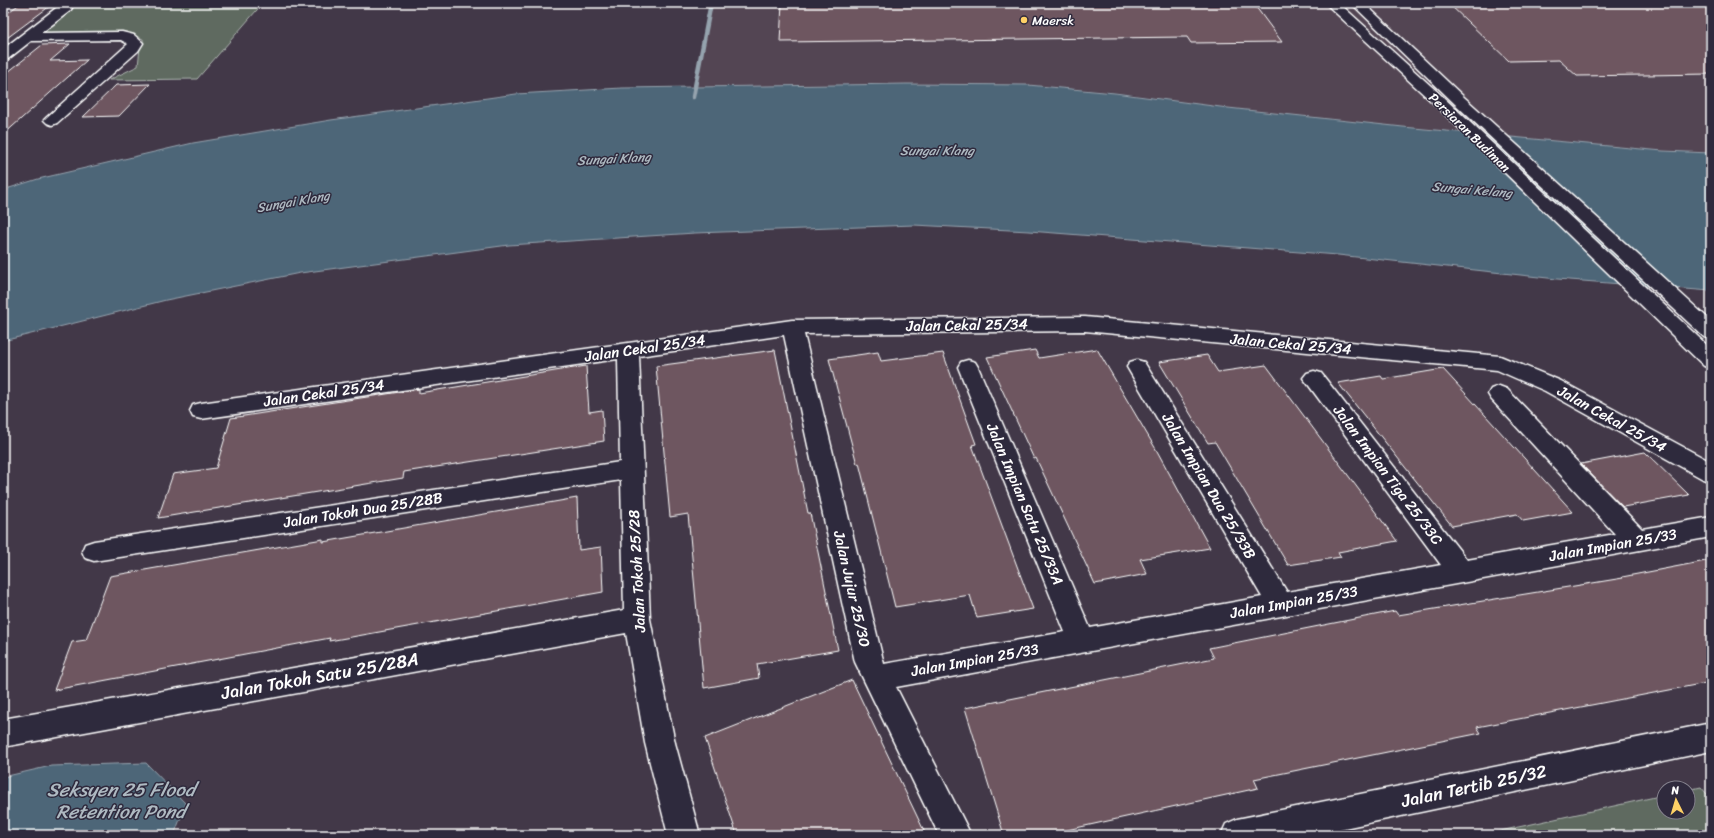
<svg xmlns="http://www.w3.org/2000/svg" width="1714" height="838" viewBox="0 0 1714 838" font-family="Sriracha,sans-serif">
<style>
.built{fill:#534553}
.green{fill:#5e6b61;stroke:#aeb5b0}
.water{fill:#4e6678;stroke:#95a3ae}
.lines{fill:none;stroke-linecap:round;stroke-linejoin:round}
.stream{stroke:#95a3ae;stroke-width:4.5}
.building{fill:#6e5760;stroke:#fff}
.minor-casing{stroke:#fff;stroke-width:3}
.major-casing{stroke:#fff;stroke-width:3}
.minor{fill:#2f2a3d;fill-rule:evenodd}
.major{fill:#2f2a3d;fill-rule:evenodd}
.poi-dot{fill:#ffd166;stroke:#2f2a3d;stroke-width:1.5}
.labels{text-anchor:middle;stroke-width:3;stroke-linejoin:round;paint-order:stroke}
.far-poi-label{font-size:13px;fill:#fff;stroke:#2f2a3d;text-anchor:start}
.far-street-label{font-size:13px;fill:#fff;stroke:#2f2a3d}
.far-water-label{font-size:13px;font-style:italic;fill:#afbac2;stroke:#2f2a3d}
.street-label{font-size:15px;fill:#fff;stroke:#2f2a3d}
.near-street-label{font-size:18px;fill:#fff;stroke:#2f2a3d}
.near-water-label{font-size:19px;font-style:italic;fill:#afbac2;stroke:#2f2a3d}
</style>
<rect width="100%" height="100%" fill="#423848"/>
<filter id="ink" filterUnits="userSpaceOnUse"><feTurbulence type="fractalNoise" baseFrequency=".025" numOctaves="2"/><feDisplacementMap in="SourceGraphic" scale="8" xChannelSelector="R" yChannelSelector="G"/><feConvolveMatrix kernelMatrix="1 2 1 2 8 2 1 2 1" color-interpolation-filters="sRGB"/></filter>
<g filter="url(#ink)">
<!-- built -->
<path class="built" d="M711,3H1711V153L1663,151L1403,127L1228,108L1115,92L1028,85L907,84L694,87Z"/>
<!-- green -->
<path class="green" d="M76,3H263L197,79L109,80L138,66L140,48L143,43V39L130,34L38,35L63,10Z
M1701,787L1711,799V835H1482L1664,795V812H1688V790Z"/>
<!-- water -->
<path class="water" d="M907,84L1028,85L1115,93L1228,108L1403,127L1663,151L1711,153V291L1557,279L1338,255L1029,231L914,225L695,233L509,245L300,273L166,300L3,341V190L38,179L193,143L331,120L516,94L622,88Z
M146,763L186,804L174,835H3V777L51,766Z"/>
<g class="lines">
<!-- stream -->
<path class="stream" d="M693,97L711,3"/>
</g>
<!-- building -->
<path class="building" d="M21,3H54L3,41V16Z
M782,3H1253L1282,42L1191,43L1187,37L780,42Z
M1448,3H1711V74L1577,76L1559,60L1509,61Z
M70,44L50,61L87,60L3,135V76L42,45Z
M150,84L119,116L83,117L116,85Z
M1097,349L1157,451L1210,548L1140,559L1147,574L1095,584L1036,458L1034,459L987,357L1035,350L1039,358Z
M775,350L808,513H810L838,650L757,664L759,678L704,688L688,514L670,517L656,366Z
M878,352L881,361L943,353L976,444L972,445L1033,609L977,618L970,595L895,607L859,463L857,464L829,359Z
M1207,355L1218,372L1266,365L1397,541L1338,552L1341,557L1288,565L1215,442L1208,443L1159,362Z
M586,366L589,412L602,410L604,441L404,472L403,478L158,518L173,474L216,468L231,418L419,389V393Z
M1443,369L1466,394L1573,512L1523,521L1517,514L1452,526L1338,383L1381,376L1383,379Z
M1645,452L1689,495L1623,507L1581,464Z
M577,498L579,550L601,547L603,592L329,641L330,638L54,690L72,642L86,640L110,576L323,539V542Z
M1711,560V682L1477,727L1481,733L1254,779L1258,788L1044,835H1004L965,708L1214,658L1209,648L1319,626L1395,611L1398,615L1623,578L1622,577Z
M852,680L926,835H737L705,738Z"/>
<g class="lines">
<defs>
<path id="minor" d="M65,4L70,5L72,8L70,11L41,33L122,32L134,35L143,43L138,51L57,123L52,125L47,123L44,120L47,117L128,44L121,40L31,41L8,59L3,60V49L60,5Z
M1085,317L1500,356L1561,381L1711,462V482L1703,479L1545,391L1497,370L1085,331L804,334L884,664L1065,632L958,367L961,362L968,360L975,362L978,367L1090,628L1262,597L1127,367L1130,362L1137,360L1144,362L1287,592L1441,565L1307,383L1303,378L1307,373L1314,371L1321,373L1467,560L1615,534L1491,399L1488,394L1491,389L1499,386L1507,389L1642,529L1711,517V537L896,687L971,835H939L855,662L784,335L639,356L650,619L675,743L700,835H668L645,743L626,633L3,747V719L624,610L621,480L94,561L85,558L82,551L85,544L94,541L620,462L618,359L201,419L193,417L190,411L193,405L201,403L792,320Z
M1711,723V751L1311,835H1221L1226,824L1237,819Z"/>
<path id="major" d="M1325,3H1339L1442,96L1711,349V368L1704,366L1432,102Z
M1351,3H1364L1465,98L1711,321V339L1704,337L1455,104Z"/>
</defs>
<!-- minor casing -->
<use href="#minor" class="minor-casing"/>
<!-- major casing -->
<use href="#major" class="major-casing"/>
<!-- minor -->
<use href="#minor" class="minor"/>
<!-- major -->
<use href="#major" class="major"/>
</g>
</g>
<!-- markers -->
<circle class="poi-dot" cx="1024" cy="20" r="4"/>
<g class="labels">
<!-- far-poi labels -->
<g class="far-poi-label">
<text x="1032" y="25">Maersk</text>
</g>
<!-- far-street labels -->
<g class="far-street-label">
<text transform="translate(1470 132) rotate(44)" y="5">Persiaran Budiman</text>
</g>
<!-- far-water labels -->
<g class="far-water-label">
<text x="937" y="155">Sungai Klang</text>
<text transform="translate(614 158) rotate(-3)" y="5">Sungai Klang</text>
<text transform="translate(1472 189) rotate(5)" y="5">Sungai Kelang</text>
<text transform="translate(293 201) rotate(-10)" y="5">Sungai Klang</text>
</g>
<!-- street labels -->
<g class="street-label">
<text transform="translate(967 325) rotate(-1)" y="5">Jalan Cekal 25/34</text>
<text transform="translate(1291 344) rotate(5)" y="5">Jalan Cekal 25/34</text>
<text transform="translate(645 348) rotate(-8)" y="5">Jalan Cekal 25/34</text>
<text transform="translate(324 393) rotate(-8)" y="5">Jalan Cekal 25/34</text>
<text transform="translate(1612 419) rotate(29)" y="5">Jalan Cekal 25/34</text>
<text transform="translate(1388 475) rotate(53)" y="5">Jalan Impian Tiga 25/33C</text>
<text transform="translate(1209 486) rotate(59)" y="5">Jalan Impian Dua 25/33B</text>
<text transform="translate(1025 504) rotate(67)" y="5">Jalan Impian Satu 25/33A</text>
<text transform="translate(363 510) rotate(-9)" y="5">Jalan Tokoh Dua 25/28B</text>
<text transform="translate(1613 545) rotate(-10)" y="5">Jalan Impian 25/33</text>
<text transform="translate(637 571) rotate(-93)" y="5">Jalan Tokoh 25/28</text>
<text transform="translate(852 589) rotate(77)" y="5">Jalan Jujur 25/30</text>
<text transform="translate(1294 602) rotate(-10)" y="5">Jalan Impian 25/33</text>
<text transform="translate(975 660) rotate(-10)" y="5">Jalan Impian 25/33</text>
</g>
<!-- near-street labels -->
<g class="near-street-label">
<text transform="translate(320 676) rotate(-10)" y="6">Jalan Tokoh Satu 25/28A</text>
<text transform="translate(1474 786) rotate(-12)" y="6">Jalan Tertib 25/32</text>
</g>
<!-- near-water labels -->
<g class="near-water-label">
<text x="121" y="796">Seksyen 25 Flood<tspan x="121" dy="22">Retention Pond</tspan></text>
</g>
</g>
<!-- margin -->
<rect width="1714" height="838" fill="none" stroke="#2f2a3d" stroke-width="16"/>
<rect x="8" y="8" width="1698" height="822" fill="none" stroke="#fff" stroke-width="1.5" filter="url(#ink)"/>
<!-- north arrow -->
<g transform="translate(1676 800) rotate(355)"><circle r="19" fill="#2f2a3d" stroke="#827f8b"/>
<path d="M0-3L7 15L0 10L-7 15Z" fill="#ffd166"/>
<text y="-6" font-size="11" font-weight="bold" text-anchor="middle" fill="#ffffff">N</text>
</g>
</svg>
